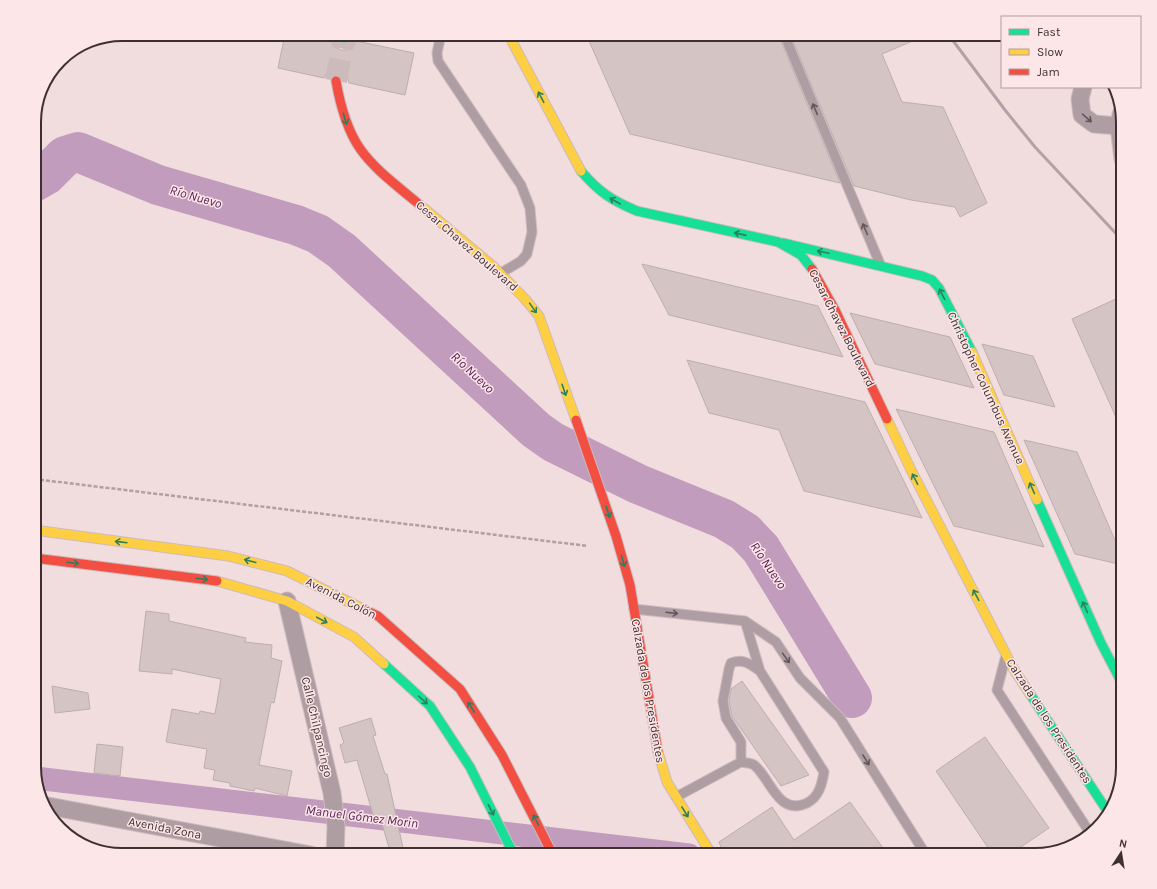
<svg xmlns="http://www.w3.org/2000/svg" width="1157" height="889" viewBox="0 0 1157 889" font-family="Karla,sans-serif">
<style>
.lines{fill:none;stroke-linecap:round;stroke-linejoin:round}
.canal{stroke:#c29cbc;stroke-width:23}
.river{stroke:#c29cbc;stroke-width:40}
.building{fill:#d4c5c4;stroke:#bdaead}
.highway-tunnel{stroke:#cdbabb;stroke-width:22;stroke-dasharray:22 11;stroke-linecap:butt}
.lane-casing{stroke:#ccbbbd;stroke-width:11}
.street-casing{stroke:#ccbbbd;stroke-width:19}
.fast-casing{stroke:#ccbbbd;stroke-width:11}
.slow-casing{stroke:#ccbbbd;stroke-width:11}
.jam-casing{stroke:#ccbbbd;stroke-width:11}
.path{stroke:#aea0a4;stroke-width:2.5;stroke-dasharray:4 2;stroke-linecap:butt}
.lane{stroke:#ae9da3;stroke-width:9}
.street{stroke:#ae9da3;stroke-width:17}
.fast{stroke:#16e098;stroke-width:9}
.slow{stroke:#ffcf43;stroke-width:9}
.jam{stroke:#f24e42;stroke-width:9}
.rail{stroke:#b1a2a7;stroke-width:3}
.oneway{stroke:#2c7f5f}
.oneway2{stroke:#655659}
.labels{text-anchor:middle;stroke-width:3;stroke-linejoin:round;paint-order:stroke}
.street-label{font-size:12px;fill:#3e3031;stroke:#fce6e7}
.water-label{font-size:13px;font-style:italic;fill:#582058;stroke:#fce6e7}
.rim{fill:none;stroke:#3e3031;stroke-width:2}
</style>
<rect width="100%" height="100%" fill="#f1dcde"/>
<g class="lines">
<!-- canal -->
<path class="canal" d="M35,778L689,855"/>
<!-- river -->
<path class="river" d="M34,182L46,175L65,156L78,152L158,185L296,225L318,234L342,251L536,430L553,442L638,484L724,519L745,532L761,549L852,698"/>
</g>
<!-- building -->
<path class="building" d="M285,34L332,36V41L335,47L341,50H347L353,47L356,41L414,53L405,95L349,83L346,73L340,69H334L328,71L324,78L278,68Z
M586,34H778L840,183L630,134Z
M790,34H929L882,54L902,102L943,107L987,203L960,217L955,207L911,200L854,186Z
M642,264L818,306L843,357L669,315Z
M1118,298L1123,308V433L1072,319Z
M850,313L950,337L974,388L875,364Z
M982,344L1033,356L1055,407L1004,395Z
M687,360L865,402L922,518L804,491L779,430L709,413Z
M896,409L994,432L1044,547L954,526Z
M1024,440L1077,452L1123,559V565L1075,554Z
M146,611L169,614V621L246,638L245,642L272,645L271,658L282,661L274,703L271,702L259,765L292,771L287,796L255,788L254,791L230,786V783L213,780L215,770L204,768L207,749L166,742L172,709L199,714L200,711L215,714L221,679L172,669V674L139,671Z
M742,681L809,775L781,786L732,716L729,701L731,689Z
M52,686L88,693L90,709L55,713Z
M371,718L376,735L373,736L385,774H387L403,848L390,851L380,817L374,818L357,760L345,763L340,745L344,743L339,728Z
M985,737L1049,828L1009,855H993L936,771Z
M97,744L123,747L120,776L94,773Z
M850,802L888,855H724L719,842L772,807L794,840Z"/>
<g class="lines">
<!-- highway-tunnel -->
<path class="highway-tunnel" d="M336,81L344,38"/>
<defs>
<path id="lane" d="M441,34L437,53L438,61L521,185L530,208L532,232L527,254L521,261L501,273
M784,34L880,264
M634,609L745,621L776,642L800,678L840,718L926,855
M1005,659L997,690L1090,833
M741,762V742L726,718L723,701L729,669L731,663C743,658 750,664 760,671
M676,797L741,762C745,763 751,763 754,765C770,777 778,817 807,803C819,797 822,784 824,772L760,671L745,621"/>
<path id="street" d="M1083,87L1080,99L1082,115L1094,124L1119,126
M1121,114L1119,126L1123,159
M287,601L332,793L336,826L335,855
M43,805L311,855"/>
<path id="fast" d="M344,38L345,34
M581,171C599,192 611,200 637,211L778,242L801,255L812,269
M783,243L922,276L932,280L939,288L972,352
M1037,500L1101,643L1123,685
M384,664L430,706L470,767L514,855
M1030,694L1108,812"/>
<path id="slow" d="M508,34L581,171
M420,205L494,267L525,299L539,316L576,420
M972,352L1037,500
M887,419L911,470L1013,668L1030,694
M34,530L228,556L287,571L363,609
M217,581L287,601L354,637L384,664
M658,752L667,782L712,855"/>
<path id="jam" d="M336,81C348,150 368,162 420,205
M812,269L835,310L887,419
M576,420L616,536L630,585L658,752
M34,558L217,581
M363,609L378,616L460,689L502,755L553,855"/>
</defs>
<!-- lane casing -->
<use href="#lane" class="lane-casing"/>
<!-- street casing -->
<use href="#street" class="street-casing"/>
<!-- fast casing -->
<use href="#fast" class="fast-casing"/>
<!-- slow casing -->
<use href="#slow" class="slow-casing"/>
<!-- jam casing -->
<use href="#jam" class="jam-casing"/>
<!-- path -->
<path class="path" d="M34,479L588,546"/>
<!-- lane -->
<use href="#lane" class="lane"/>
<!-- street -->
<use href="#street" class="street"/>
<!-- fast -->
<use href="#fast" class="fast"/>
<!-- slow -->
<use href="#slow" class="slow"/>
<!-- jam -->
<use href="#jam" class="jam"/>
<!-- rail -->
<path class="rail" d="M948,34L1005,110L1035,147L1123,241"/>
</g>
<!-- one-way arrows -->
<defs><path id="oneway-shaft" d="M-6 0H5M1.5-3L5.5 0L1.5 3" fill="none" stroke-width="1.6" stroke-linecap="round" stroke-linejoin="round"/></defs>
<g class="oneway">
<use href="#oneway-shaft" transform="translate(541 97) rotate(-118)"/>
<use href="#oneway-shaft" transform="translate(345 119) rotate(73)"/>
<use href="#oneway-shaft" transform="translate(615 201) rotate(-150)"/>
<use href="#oneway-shaft" transform="translate(740 234) rotate(-167)"/>
<use href="#oneway-shaft" transform="translate(823 252) rotate(-168)"/>
<use href="#oneway-shaft" transform="translate(942 294) rotate(-117)"/>
<use href="#oneway-shaft" transform="translate(533 308) rotate(55)"/>
<use href="#oneway-shaft" transform="translate(564 390) rotate(71)"/>
<use href="#oneway-shaft" transform="translate(915 479) rotate(-117)"/>
<use href="#oneway-shaft" transform="translate(1032 488) rotate(-114)"/>
<use href="#oneway-shaft" transform="translate(608 512) rotate(71)"/>
<use href="#oneway-shaft" transform="translate(121 542) rotate(-173)"/>
<use href="#oneway-shaft" transform="translate(250 561) rotate(-165)"/>
<use href="#oneway-shaft" transform="translate(623 561) rotate(74)"/>
<use href="#oneway-shaft" transform="translate(73 563) rotate(7)"/>
<use href="#oneway-shaft" transform="translate(202 579) rotate(7)"/>
<use href="#oneway-shaft" transform="translate(976 595) rotate(-118)"/>
<use href="#oneway-shaft" transform="translate(1085 607) rotate(-114)"/>
<use href="#oneway-shaft" transform="translate(322 620) rotate(28)"/>
<use href="#oneway-shaft" transform="translate(423 700) rotate(42)"/>
<use href="#oneway-shaft" transform="translate(471 707) rotate(-123)"/>
<use href="#oneway-shaft" transform="translate(491 810) rotate(63)"/>
<use href="#oneway-shaft" transform="translate(685 812) rotate(58)"/>
<use href="#oneway-shaft" transform="translate(536 820) rotate(-117)"/>
</g>
<g class="oneway2">
<use href="#oneway-shaft" transform="translate(815 109) rotate(-113)"/>
<use href="#oneway-shaft" transform="translate(1087 118) rotate(41)"/>
<use href="#oneway-shaft" transform="translate(865 229) rotate(-113)"/>
<use href="#oneway-shaft" transform="translate(672 613) rotate(7)"/>
<use href="#oneway-shaft" transform="translate(786 658) rotate(55)"/>
<use href="#oneway-shaft" transform="translate(866 760) rotate(58)"/>
</g>
<g class="labels">
<!-- street labels -->
<g class="street-label">
<text transform="translate(467 246) rotate(41)" y="4">Cesar Chavez Boulevard</text>
<text transform="translate(842 328) rotate(63)" y="4">Cesar Chavez Boulevard</text>
<text transform="translate(986 388) rotate(65)" y="4">Christopher Columbus Avenue</text>
<text transform="translate(341 598) rotate(27)" y="4">Avenida Colón</text>
<text transform="translate(648 691) rotate(80)" y="4">Calzada de los Presidentes</text>
<text transform="translate(1049 721) rotate(57)" y="4">Calzada de los Presidentes</text>
<text transform="translate(317 727) rotate(77)" y="4">Calle Chilpancingo</text>
<text transform="translate(165 828) rotate(11)" y="4">Avenida Zona</text>
</g>
<!-- water labels -->
<g class="water-label">
<text transform="translate(196 196) rotate(16)" y="5">Río Nuevo</text>
<text transform="translate(473 372) rotate(43)" y="5">Río Nuevo</text>
<text transform="translate(769 565) rotate(56)" y="5">Río Nuevo</text>
<text transform="translate(362 816) rotate(7)" y="5">Manuel Gómez Morin</text>
</g>
</g>
<!-- crop -->
<path d="M0 0H1157V889H0ZM122 41H1035A81 81 0 0 1 1116 122V767A81 81 0 0 1 1035 848H122A81 81 0 0 1 41 767V122A81 81 0 0 1 122 41Z" fill="#fce6e7" fill-rule="evenodd"/>
<path class="rim" d="M122 41H1035A81 81 0 0 1 1116 122V767A81 81 0 0 1 1035 848H122A81 81 0 0 1 41 767V122A81 81 0 0 1 122 41Z"/>
<!-- legend -->
<rect x="1001" y="16" width="140" height="72" fill="#fce6e7" stroke="#b09d9e"/>
<rect x="1009" y="29" width="20" height="6" fill="#16e098" stroke="#b09d9e"/>
<text x="1037" y="36" font-size="12" fill="#3e3031">Fast</text>
<rect x="1009" y="49" width="20" height="6" fill="#ffcf43" stroke="#b09d9e"/>
<text x="1037" y="56" font-size="12" fill="#3e3031">Slow</text>
<rect x="1009" y="69" width="20" height="6" fill="#f24e42" stroke="#b09d9e"/>
<text x="1037" y="76" font-size="12" fill="#3e3031">Jam</text>
<!-- north arrow -->
<g transform="translate(1121 853) rotate(12)" stroke="#fce6e7" stroke-width="3" paint-order="stroke">
<path d="M0-3L7 15L0 10L-7 15Z" fill="#3e3031"/>
<text y="-6" font-size="11" font-weight="bold" text-anchor="middle" fill="#3e3031">N</text>
</g>
</svg>
